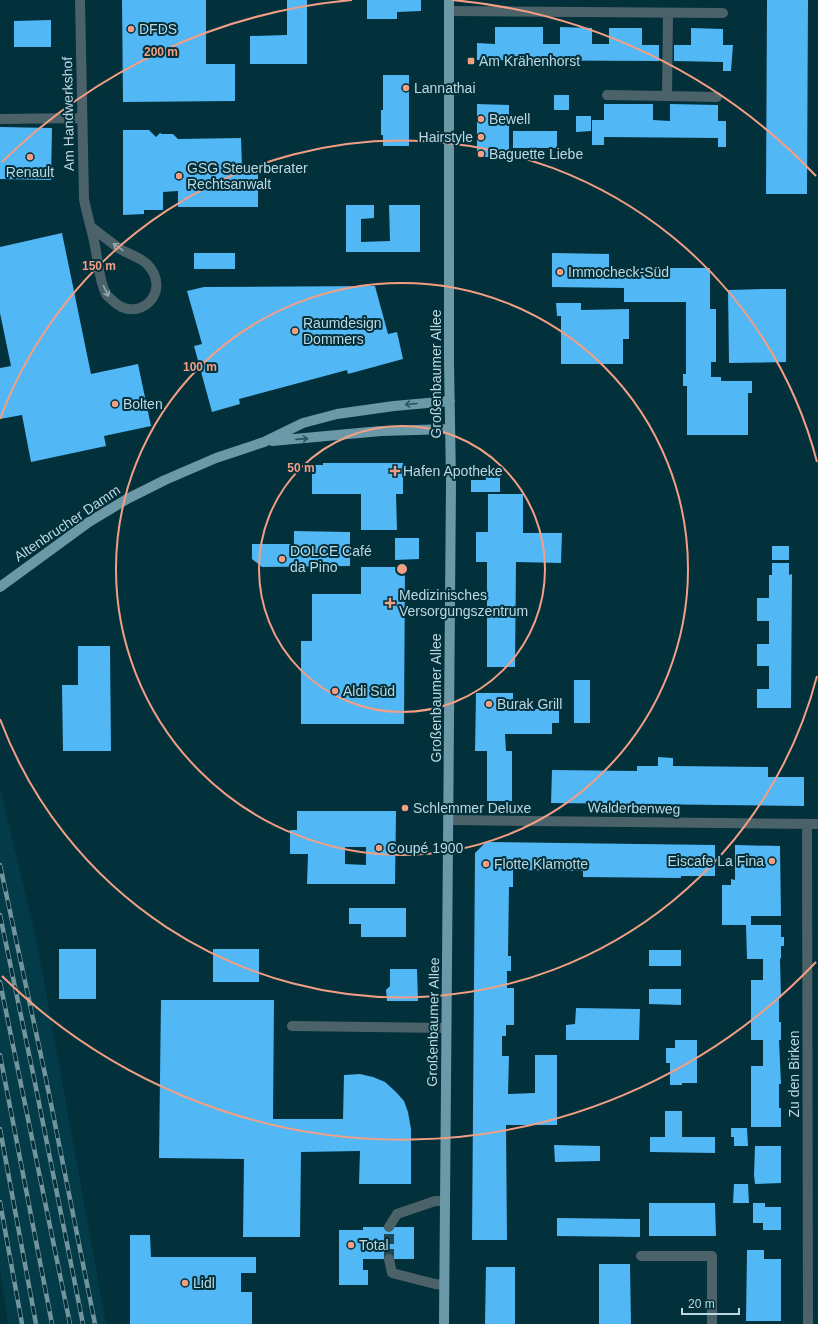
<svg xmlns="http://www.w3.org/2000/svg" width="818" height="1324" viewBox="0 0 818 1324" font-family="Helvetica,sans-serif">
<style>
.built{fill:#043b48}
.building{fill:#51b7f5;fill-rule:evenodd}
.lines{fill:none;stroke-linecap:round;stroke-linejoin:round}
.minor-tunnel{stroke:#1e4954;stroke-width:10;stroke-dasharray:10 5;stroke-linecap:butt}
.minor{stroke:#4c6269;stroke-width:10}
.major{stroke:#6c99a7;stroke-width:10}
.rail-casing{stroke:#71949d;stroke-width:4.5}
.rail{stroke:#02303b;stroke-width:3;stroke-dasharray:9;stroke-linecap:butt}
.oneway{stroke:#90a9b1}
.oneway2{stroke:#275561}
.ring{fill:none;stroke:#f39f84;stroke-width:2}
.poi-dot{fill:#f39f84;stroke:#02303b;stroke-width:1.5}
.labels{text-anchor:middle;stroke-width:4;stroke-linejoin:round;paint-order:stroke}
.poi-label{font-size:14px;fill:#bdd8e1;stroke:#02303b;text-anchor:start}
.street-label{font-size:14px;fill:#bdd8e1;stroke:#02303b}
.centre{fill:#f39f84;stroke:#02303b;stroke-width:2}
.ring-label{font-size:12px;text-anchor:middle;font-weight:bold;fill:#f39f84;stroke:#02303b;stroke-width:4;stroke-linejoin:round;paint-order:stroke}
</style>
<rect width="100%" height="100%" fill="#02303b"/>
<!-- built -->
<path class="built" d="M0,788L37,942L106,1324H8L0,1268Z"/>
<!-- building -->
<path class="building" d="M122,0H206V64H235V101L123,102Z
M287,0H307V64H250V36L287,35Z
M367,0H421V11L397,12V19H367Z
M767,0H808L807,194H766Z
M51,20V47H14V21Z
M495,27H543V44H560V27L592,28V44H609V28H642V45H659V61L477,60V43L495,44Z
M691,28L723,29V45H733L731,71H723V62L674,61V45H691Z
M383,75H409V146H383V135H381V110H383Z
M554,95H569V110H554Z
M477,104L509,105V157H477Z
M604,104H653V120L670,121V104L718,105V121H726V147H718V138L604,137V145H592V120H604Z
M576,116H591V131L576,132Z
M0,127L52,128L51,180L0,179Z
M123,130H149L156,137L160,133L162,134H173L178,139L241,138L242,167H258V207H178V191L163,192V210H144V214L123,215Z
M513,131H557V148H513Z
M346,205H374V218L361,219V242L390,241L389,205H420V252H346Z
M62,233L91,374L138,364L151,426L104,436L106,446L31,462L22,415L0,419V368L11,366L0,313V247Z
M194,253H235V269H194Z
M552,253L609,254V268H710V309H716V362H711V377H721V381H752V393H748V435H687V386H683V374H686V302H624V288L552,287Z
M375,286L388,334L397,332L403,359L348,374L347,370L239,399L240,404L212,412L194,346L202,344L187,291L204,287Z
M764,289H786V362L729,363L728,290Z
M556,303H581V310L629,309V339H623V364H561V316H557Z
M323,463H403V494H396L397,530H361V494H312V465H323Z
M485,472H500V492H471V480H486Z
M488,494H523V533H562L561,563L516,562L515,667H487V562H476V532H488Z
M294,531L350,532V566L262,567L252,559V544H294Z
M395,538H419V559L395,560Z
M772,546H789V560H772Z
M772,563H789V575L792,574L791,708H757V689H769V666H757V644H769V621H757V598H769V575H772Z
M361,567H405L404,724H301V641H312V594H361Z
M78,646H110L111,751H63L62,685H78Z
M574,680H590V723H574Z
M476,693H513V709H559V723H552V734H505L506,751H512V801H487V751H475Z
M658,757L673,758V766L768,767V777H804V806L551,803L552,770L637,771V766H658Z
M297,811H396L395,884H307L308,854H290V830H297ZM345,847H366V865L345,864Z
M486,842L715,845V876H681V878L583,877V871L513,870V887H509L508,956H511V971H507V988H514V1025H506V1036H502V1056H509L508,1094L535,1093V1055H557V1125H506L507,1240H472L475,853Z
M735,845L780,846L781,916H751V925H781V937H784V946H781V958L780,959L781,998H779V1022H781V1040H779L781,1084H779V1108H781V1127H751V1066H763V1040H751V980H763V959H747L746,925H722V885H731V879L735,880Z
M349,908H406V937H361V924H349Z
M59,949H96V999H59Z
M213,949H259V982H213Z
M649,950H681V966H649Z
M390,969H417L418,1001H387L386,990L390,986Z
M649,989H681V1005L649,1004Z
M161,1000H274L273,1119H343L344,1075L360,1074L373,1077L385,1082L396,1092L404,1101L408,1112L411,1129V1184H359L360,1151L301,1152L300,1237H243L244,1159L159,1158Z
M576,1008L640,1009L639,1040H566V1025L575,1024Z
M675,1040H697V1083H682V1085H670V1063H666V1048H675Z
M665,1111H682V1137H715V1153L650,1152V1137H665Z
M731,1128H747L748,1146H734V1137H731Z
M554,1145L600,1146V1161L555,1162Z
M755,1146H781V1183L755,1184L754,1175Z
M734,1184H748L749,1203H733Z
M649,1203H715L716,1236H649Z
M753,1203H765V1207H781V1230H763V1223H753Z
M557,1218L640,1219V1237L557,1236Z
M363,1227H414V1259H363V1270H368V1285H339V1230H363Z
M130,1235H150L151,1257H256V1273H241V1292H252V1324H130Z
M747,1250H764V1259H781V1321H746Z
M599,1264H630L631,1324H599Z
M486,1267H515V1324H485Z"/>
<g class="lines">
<!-- minor-tunnel -->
<path class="minor-tunnel" d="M389,1259V1227"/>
<!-- minor -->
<path class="minor" d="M80,0L84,199C87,215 92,230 95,246C98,261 99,280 106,294C107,296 110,298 112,300C137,326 174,292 147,264C140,257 128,254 120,249C110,242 101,234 91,227
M449,11L723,13
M668,13L667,96L717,97
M607,95L667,96
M0,119L82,118
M449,820L818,824
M807,824L808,1324
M292,1026L446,1028
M389,1227L397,1214L435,1201H445
M641,1256H712V1324
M389,1259L392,1273L435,1284L444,1285"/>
<!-- major -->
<path class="major" d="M272,441L381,431L450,429
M0,587L89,522L127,499L165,480L216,458L264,442L303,423L337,414L394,406L450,401
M444,1324L451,482L449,362V0"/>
<defs>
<path id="rail" d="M0,865L46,1079L95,1324
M0,915L35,1083L83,1324
M0,982L70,1324
M0,1055L52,1324
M0,1129L36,1324
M0,1202L22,1324"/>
</defs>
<!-- rail casing -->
<use href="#rail" class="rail-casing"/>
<!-- rail -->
<use href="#rail" class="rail"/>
</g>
<!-- one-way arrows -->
<defs><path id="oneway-shaft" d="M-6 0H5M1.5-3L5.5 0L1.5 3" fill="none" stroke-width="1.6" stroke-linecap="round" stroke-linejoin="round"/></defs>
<g class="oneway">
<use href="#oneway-shaft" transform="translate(118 247) rotate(-145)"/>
<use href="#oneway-shaft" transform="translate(106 291) rotate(64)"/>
</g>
<g class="oneway2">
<use href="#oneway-shaft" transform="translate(411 404) rotate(175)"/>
<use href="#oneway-shaft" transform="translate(302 439) rotate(-4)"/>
</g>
<!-- distance rings -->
<g class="ring">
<circle cx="402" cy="569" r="143"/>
<circle cx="402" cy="569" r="286"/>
<path d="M817 676A429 429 0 0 1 0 719M0 419A429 429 0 0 1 817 462"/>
<path d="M816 962A571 571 0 0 1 2 976M2 162A571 571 0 0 1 352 0M452 0A571 571 0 0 1 816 176"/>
</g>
<!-- markers -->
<g class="poi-dot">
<circle cx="131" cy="29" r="4"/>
<rect x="467" y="57" width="8" height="8" rx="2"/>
<circle cx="406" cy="88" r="4"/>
<circle cx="481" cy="119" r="4"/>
<circle cx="481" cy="137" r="4"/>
<circle cx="481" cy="154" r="4"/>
<circle cx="30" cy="157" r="4"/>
<circle cx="179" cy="176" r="4"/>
<circle cx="560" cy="272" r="4"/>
<circle cx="295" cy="331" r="4"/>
<circle cx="115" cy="404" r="4"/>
<path d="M393 465h4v4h4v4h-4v4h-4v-4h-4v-4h4z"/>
<circle cx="282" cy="559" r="4"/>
<path d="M388 597h4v4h4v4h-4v4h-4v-4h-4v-4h4z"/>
<circle cx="335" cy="691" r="4"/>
<circle cx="489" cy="704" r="4"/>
<circle cx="405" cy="808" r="4"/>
<circle cx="379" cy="848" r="4"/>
<circle cx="772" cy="861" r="4"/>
<circle cx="486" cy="864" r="4"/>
<circle cx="351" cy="1245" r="4"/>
<circle cx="185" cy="1283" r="4"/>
</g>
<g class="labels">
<!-- poi labels -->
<g class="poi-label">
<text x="139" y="34">DFDS</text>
<text x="479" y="66">Am Krähenhorst</text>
<text x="414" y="93">Lannathai</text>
<text x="489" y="124">Bewell</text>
<text x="473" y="142" text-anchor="end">Hairstyle</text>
<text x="489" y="159">Baguette Liebe</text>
<text x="187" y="173">GSG Steuerberater<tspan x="187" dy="16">Rechtsanwalt</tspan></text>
<text x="30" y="177" text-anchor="middle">Renault</text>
<text x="568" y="277">Immocheck-Süd</text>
<text x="303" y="328">Raumdesign<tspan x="303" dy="16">Dommers</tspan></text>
<text x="123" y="409">Bolten</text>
<text x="403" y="476">Hafen Apotheke</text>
<text x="290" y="556">DOLCE Café<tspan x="290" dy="16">da Pino</tspan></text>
<text x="399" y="600">Medizinisches<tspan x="399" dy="16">Versorgungszentrum</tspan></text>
<text x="343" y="696">Aldi Süd</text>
<text x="497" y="709">Burak Grill</text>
<text x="413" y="813">Schlemmer Deluxe</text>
<text x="387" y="853">Coupé 1900</text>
<text x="764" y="866" text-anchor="end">Eiscafe La Fina</text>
<text x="494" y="869">Flotte Klamotte</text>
<text x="359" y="1250">Total</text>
<text x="193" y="1288">Lidl</text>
</g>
<!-- street labels -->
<g class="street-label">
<text transform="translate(68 114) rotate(-91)" y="5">Am Handwerkshof</text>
<text transform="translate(436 374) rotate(-90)" y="5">Großenbaumer Allee</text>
<text transform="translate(67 523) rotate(-34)" y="5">Altenbrucher Damm</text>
<text transform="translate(436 698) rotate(-90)" y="5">Großenbaumer Allee</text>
<text transform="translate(634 808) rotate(1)" y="5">Walderbenweg</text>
<text transform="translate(433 1022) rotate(-89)" y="5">Großenbaumer Allee</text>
<text transform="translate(794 1074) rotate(-90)" y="5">Zu den Birken</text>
</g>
</g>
<circle cx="402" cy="569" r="6" class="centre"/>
<g class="ring-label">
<text x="161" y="56">200 m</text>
<text x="99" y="270">150 m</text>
<text x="200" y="371">100 m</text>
<text x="301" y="472">50 m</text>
</g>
<!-- scale -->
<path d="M682 1308v6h57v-6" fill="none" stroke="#bdd8e1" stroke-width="2"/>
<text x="688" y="1308" font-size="12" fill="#bdd8e1" stroke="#02303b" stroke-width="3" paint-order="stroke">20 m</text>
</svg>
